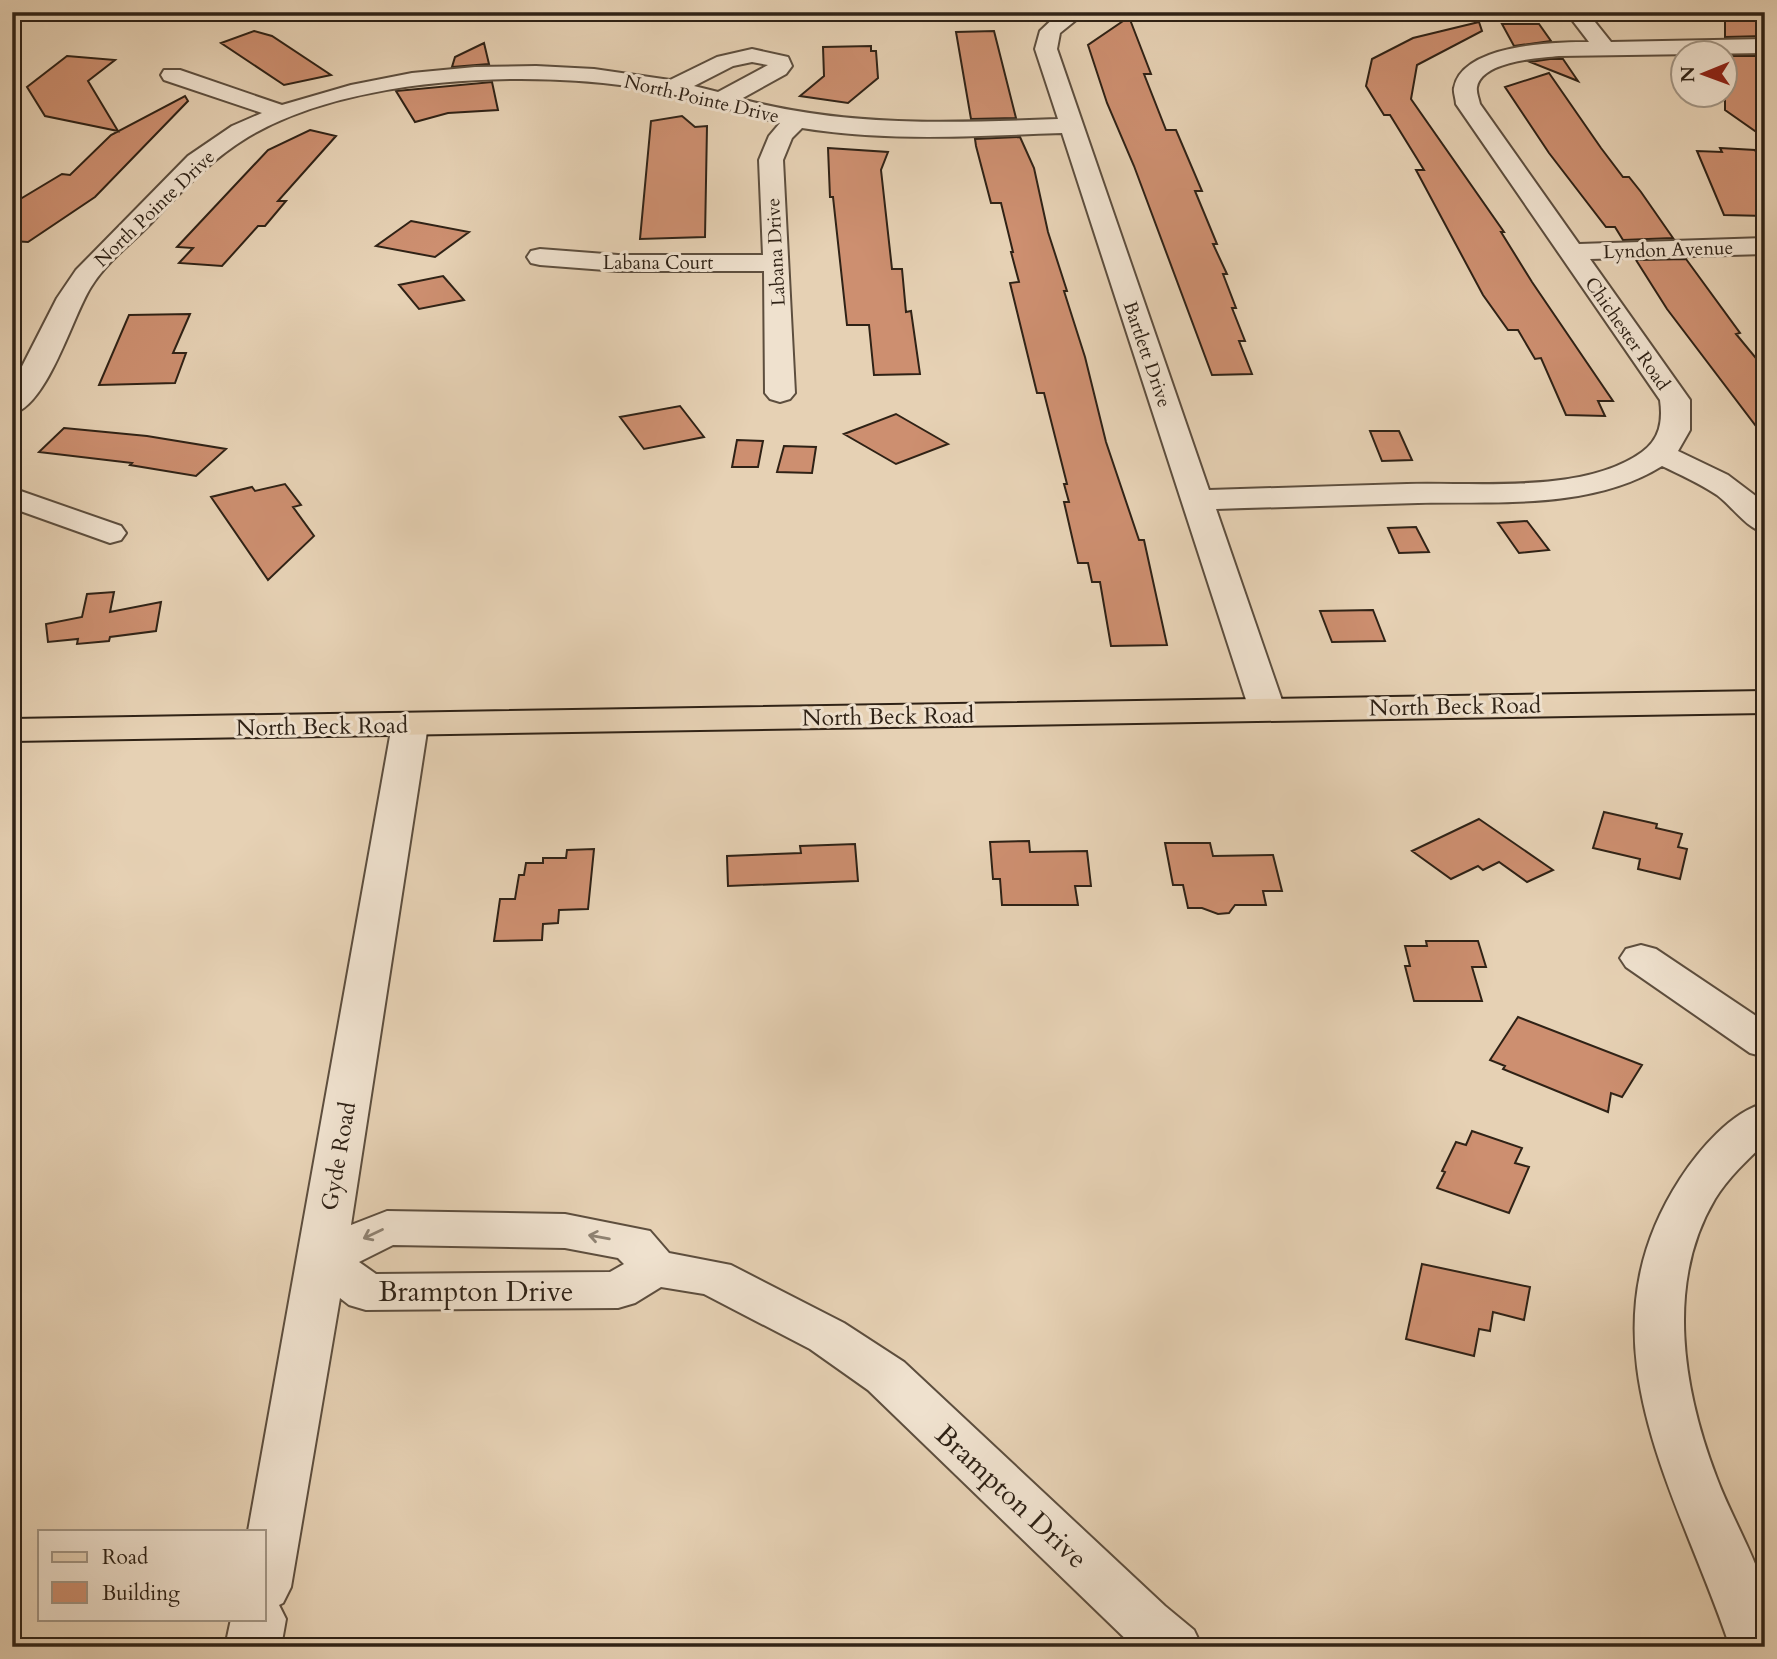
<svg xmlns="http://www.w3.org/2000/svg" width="1777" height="1659" viewBox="0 0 1777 1659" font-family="Cardo,serif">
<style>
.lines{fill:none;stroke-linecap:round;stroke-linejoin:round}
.stream{fill:#707a77;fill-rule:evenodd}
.building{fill:#cd8f70;stroke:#2f2216;stroke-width:2}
.minor-casing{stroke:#5d4e3e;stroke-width:4}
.major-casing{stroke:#2f2216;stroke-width:4}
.minor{fill:#efe1ce;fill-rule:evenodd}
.major{fill:#e6d1b4;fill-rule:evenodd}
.oneway{stroke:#8f8272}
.labels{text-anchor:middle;stroke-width:6;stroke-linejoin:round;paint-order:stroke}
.far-street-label{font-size:19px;fill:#2f2216;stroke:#efe1ce}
.street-label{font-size:23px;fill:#2f2216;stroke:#efe1ce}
.near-street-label{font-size:28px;fill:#2f2216;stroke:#efe1ce}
</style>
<rect width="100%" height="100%" fill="#e6d1b4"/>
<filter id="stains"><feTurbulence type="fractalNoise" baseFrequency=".00286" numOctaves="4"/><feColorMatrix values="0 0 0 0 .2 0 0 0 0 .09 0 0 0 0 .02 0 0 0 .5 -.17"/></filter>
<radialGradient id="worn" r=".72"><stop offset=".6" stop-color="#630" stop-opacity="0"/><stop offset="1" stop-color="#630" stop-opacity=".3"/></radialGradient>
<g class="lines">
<!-- stream -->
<path class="stream" d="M27,12H34L12,24V20Z"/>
</g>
<!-- building -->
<path class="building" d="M1129,17L1151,74H1144L1166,130H1176L1202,191H1195L1217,244H1213L1227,274H1223L1236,308H1232L1245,341H1239L1252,374L1212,375L1134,166L1107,103L1088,45Z
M1765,18V36L1725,37V19Z
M1479,22L1482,31L1417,65L1411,99L1504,232H1501L1532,282L1613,401H1598L1605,416L1566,415L1541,358L1535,359L1518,330H1508L1483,295L1416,170H1424L1390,115H1384L1366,86L1372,59L1413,38Z
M1502,24H1539L1551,41L1514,46Z
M254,31L272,36L331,75L284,85L221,43Z
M994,31L1016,118L971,119L956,32Z
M484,43L489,64L452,67L455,57Z
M871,46V51H876L878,78L848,103L800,96L824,76L823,47Z
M67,56L115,60L88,81L118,131L45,116L27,87Z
M1725,56H1765V138L1725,110Z
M1563,59L1578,81L1530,62L1550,59Z
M1549,73L1601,148L1623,177H1629L1641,192L1673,238L1623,240L1615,227H1606L1549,153L1505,87Z
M492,82L498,110L448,113L415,122L396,91Z
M185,96L188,101L95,197L28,242L12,241V204L62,174L70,175L111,135Z
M682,116L695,127L707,126L705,237L640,239L651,121Z
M310,130L336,136L278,201H286L265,226H258L222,266L179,263L193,248L177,247L268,150Z
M1020,137L1034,168L1048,232L1067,291H1064L1085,357L1106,442L1139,540H1144L1167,645L1111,646L1100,582H1092L1088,563H1078L1064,502H1069L1064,484H1067L1044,393H1037L1010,283L1019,282L1011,252H1013L1001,203H991L976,146L975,139Z
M828,148L888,152L881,170L892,269H902L906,312L911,311L920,374L874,375L869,325H847L833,197H830Z
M1720,148L1755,150L1765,170V216L1724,215L1697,151L1722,152Z
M411,221L469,232L435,257L376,246Z
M1686,259L1740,333L1736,334L1765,369V438L1667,309L1636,260Z
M443,276L464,300L419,309L399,285Z
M190,314L173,353H186L175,383L99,385L129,315Z
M680,406L704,437L644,449L620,417Z
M896,414L948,444L896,464L844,434Z
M64,428L147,436L226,449L196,476L130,465L132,463L39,452Z
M1370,431H1399L1412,460L1382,461Z
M737,440L763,441L758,467H732Z
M784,446L816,447L812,473L777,472Z
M285,484L301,505L293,507L314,536L268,580L211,497L252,487L255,491Z
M1527,521L1549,550L1519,553L1498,523Z
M1416,527L1429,552L1399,553L1388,528Z
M114,592L110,612L161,602L156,631L110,637L109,641L77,644L78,639L48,642L46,624L82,617L87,594Z
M1373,610L1385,641L1332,642L1320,611Z
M1604,812L1657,824L1656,828L1682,834L1678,847L1687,849L1680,879L1638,869L1640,859L1593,848Z
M1479,819L1553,870L1527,882L1499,862L1483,870L1478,866L1451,879L1412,851Z
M1029,841L1030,852L1087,851L1091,886H1075L1078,905H1002L1000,879H993L990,842Z
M1165,843H1210L1213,856L1273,855L1282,891H1263L1266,905H1235L1229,913L1218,914L1202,908H1188L1183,885H1173Z
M855,844L858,881L728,886L727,856L801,853L800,846Z
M594,849L588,909L559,910L558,923L543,924L542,940L494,941L500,899H515L519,875H524L526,863H543V858H566L567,850Z
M1426,941H1478L1486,967H1472L1482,1001H1414L1405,966H1410L1405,946H1427Z
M1518,1017L1642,1065L1622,1097L1611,1093L1608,1112L1503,1069L1505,1066L1490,1060Z
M1472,1131L1522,1148L1515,1163L1529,1167L1509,1213L1437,1188L1445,1172L1442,1171L1456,1142L1466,1145Z
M1422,1264L1530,1287L1524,1320L1493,1312L1490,1331L1479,1329L1474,1356L1406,1339Z"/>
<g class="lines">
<defs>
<path id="minor" d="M1060,12H1086L1060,33L1057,49L1209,490C1275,488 1341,486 1407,484C1476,482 1584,494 1642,452C1660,439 1663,421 1660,400L1456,104C1456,99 1453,92 1454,88C1462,44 1555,42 1589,42L1566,12H1587L1611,42L1765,39V53L1559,56C1539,58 1482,61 1477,87C1476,92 1479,99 1480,104L1579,244L1765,238V254L1590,259L1690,400V430L1678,451L1728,475L1765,503V533C1746,528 1733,507 1717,495C1699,483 1681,475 1662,466C1591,510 1498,501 1418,503C1350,505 1283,507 1216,509L1285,709L1280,717L1267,720L1254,717L1249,709L1062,133C975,136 888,142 802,128L792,138L783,160L795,393L790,399L780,402L770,399L765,393L764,271H618L540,265L531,263L527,257L531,251L540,249L618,255H763L759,160L769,136L780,123C736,112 692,97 647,89C531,69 351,76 248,137C210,160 183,190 153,221C133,242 107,261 91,287C72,317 48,405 12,414V386L57,298L76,270L188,156L232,126L262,113L164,80L161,75L164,70H180L282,105L351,85L412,73L475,67L536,66L594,69L670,80L717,57L752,49L788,57L792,66L786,74L741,99C846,127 950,123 1058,119L1035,49L1040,31ZM752,62L768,65L718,92L694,86L733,66Z
M12,488L121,526L126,533L121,540L110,543L12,508Z
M410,714L423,717L428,725L351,1225L387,1211L565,1214L650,1231L669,1253L731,1265L844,1323L904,1362L1165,1606L1194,1630L1202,1647H1134L868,1390L810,1349L704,1294L661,1287L635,1303L618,1308L366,1310L349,1305L340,1298L291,1587L283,1603L279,1605L286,1619L281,1647H225L231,1619H264V1531H248L392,725L397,717ZM393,1245L565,1248L618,1258L624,1264L610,1272L376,1274L359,1262Z
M1641,945L1656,949L1765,1022V1057L1750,1053L1626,967L1620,958L1626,949Z
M1765,1103V1143C1747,1160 1728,1178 1715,1199C1665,1283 1683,1389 1716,1476C1730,1514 1752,1550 1764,1588C1769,1605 1765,1629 1765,1647H1730C1678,1491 1575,1341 1680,1179C1699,1150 1731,1112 1765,1103Z"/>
<path id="major" d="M1765,691V713L12,741V719Z"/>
</defs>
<!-- minor casing -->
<use href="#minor" class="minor-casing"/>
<!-- major casing -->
<use href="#major" class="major-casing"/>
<!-- minor -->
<use href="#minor" class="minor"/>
<!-- major -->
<use href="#major" class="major"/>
</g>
<!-- one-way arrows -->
<defs><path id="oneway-shaft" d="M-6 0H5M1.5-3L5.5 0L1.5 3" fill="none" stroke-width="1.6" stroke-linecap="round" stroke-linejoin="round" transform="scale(1.75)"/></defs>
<g class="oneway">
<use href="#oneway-shaft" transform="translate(373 1234) rotate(155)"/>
<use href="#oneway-shaft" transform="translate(599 1237) rotate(-170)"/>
</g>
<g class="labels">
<!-- far-street labels -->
<g class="far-street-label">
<text transform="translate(702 98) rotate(13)" y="7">North Pointe Drive</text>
<text transform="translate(154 208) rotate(-44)" y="7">North Pointe Drive</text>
<text transform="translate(1668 249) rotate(-2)" y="7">Lyndon Avenue</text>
<text transform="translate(775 252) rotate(-93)" y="7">Labana Drive</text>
<text x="658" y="269">Labana Court</text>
<text transform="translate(1628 333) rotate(55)" y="7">Chichester Road</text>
<text transform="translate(1148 354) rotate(71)" y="7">Bartlett Drive</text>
</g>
<!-- street labels -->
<g class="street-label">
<text transform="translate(1455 706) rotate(-1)" y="8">North Beck Road</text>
<text transform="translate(888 716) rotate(-1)" y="8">North Beck Road</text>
<text transform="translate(322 726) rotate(-1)" y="8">North Beck Road</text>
<text transform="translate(338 1156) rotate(-80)" y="8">Gyde Road</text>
</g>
<!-- near-street labels -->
<g class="near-street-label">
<text x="476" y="1301">Brampton Drive</text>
<text transform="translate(1012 1496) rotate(43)" y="10">Brampton Drive</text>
</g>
</g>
<!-- margin -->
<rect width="1777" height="1659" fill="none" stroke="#e6d1b4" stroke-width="42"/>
<rect x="14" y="14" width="1749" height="1631" fill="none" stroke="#2f2216" stroke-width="3.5"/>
<rect x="21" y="21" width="1735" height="1617" fill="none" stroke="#2f2216" stroke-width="2"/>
<!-- legend -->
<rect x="38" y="1530" width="228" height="91" fill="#efe1ce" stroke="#a29584" stroke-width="2"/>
<rect x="52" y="1552" width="35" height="10" fill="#e6d1b4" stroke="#a29584" stroke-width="2"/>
<text x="102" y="1564" font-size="21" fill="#2f2216">Road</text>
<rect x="52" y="1582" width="35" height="21" fill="#cd8f70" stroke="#a29584" stroke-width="2"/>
<text x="102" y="1600" font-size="21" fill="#2f2216">Building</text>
<!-- north arrow -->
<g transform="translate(1704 74) rotate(269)"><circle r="33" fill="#efe1ce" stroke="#a29584" stroke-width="2"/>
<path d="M0-5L12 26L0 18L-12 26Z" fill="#8f2418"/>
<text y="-10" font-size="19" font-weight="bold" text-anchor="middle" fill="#2f2216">N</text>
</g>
<rect width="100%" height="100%" filter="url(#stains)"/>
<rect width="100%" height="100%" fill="url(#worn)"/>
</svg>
